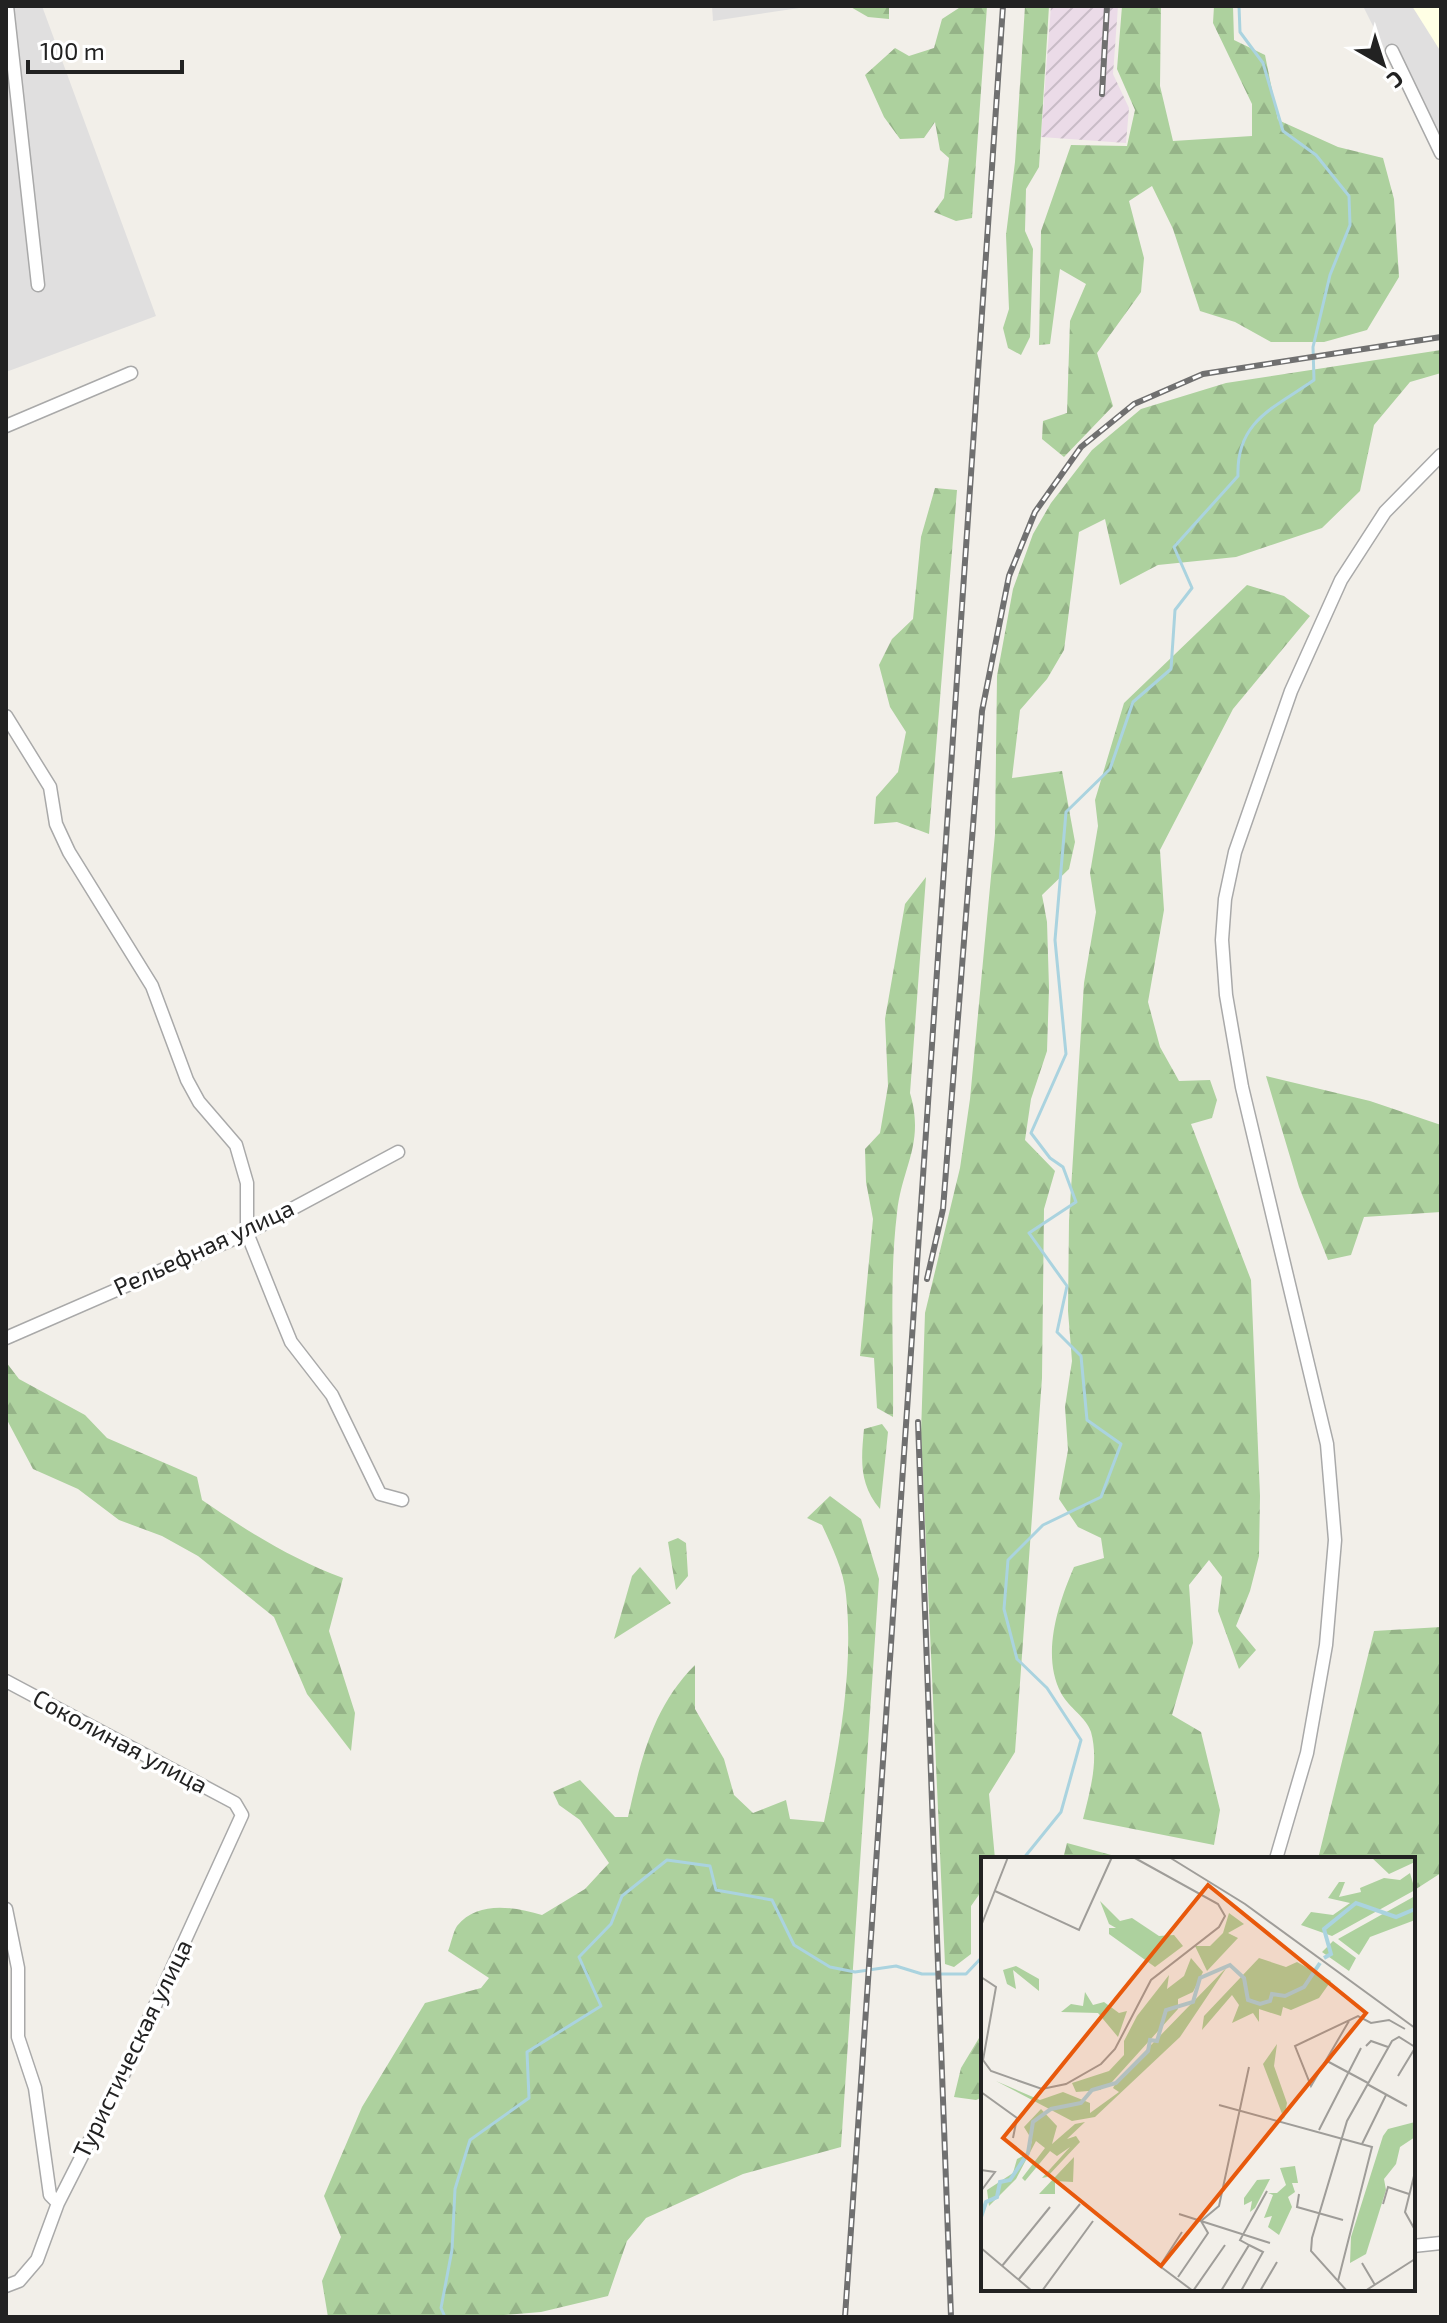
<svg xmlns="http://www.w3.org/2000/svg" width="1447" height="2323" viewBox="0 0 1447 2323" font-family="'Exo 2',sans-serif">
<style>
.residential{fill:#e0dfdf}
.industrial{fill:url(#industrial-furrows)}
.education{fill:#ffffe5}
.forest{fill:url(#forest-firs)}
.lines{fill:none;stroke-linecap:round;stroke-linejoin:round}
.stream{stroke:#aad3df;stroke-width:3}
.street-casing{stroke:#a9a9a9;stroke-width:15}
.street{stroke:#fff;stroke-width:12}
.rail-casing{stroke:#707070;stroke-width:6}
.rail{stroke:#fff;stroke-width:3;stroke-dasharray:9;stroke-linecap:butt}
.labels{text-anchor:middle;stroke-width:7;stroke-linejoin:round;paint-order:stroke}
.street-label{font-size:24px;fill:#222;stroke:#fff}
.inset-river{fill:none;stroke:#aad3df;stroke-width:4}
.inset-road{fill:none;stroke:#9f9d99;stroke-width:2}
.view{fill:#e8590c;fill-opacity:0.15;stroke:#e8590c;stroke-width:4}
.inset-edge{fill:none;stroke:#222;stroke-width:4}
</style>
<defs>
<pattern id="industrial-furrows" width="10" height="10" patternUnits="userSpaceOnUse" patternTransform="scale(2)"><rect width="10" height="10" fill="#ebdbe8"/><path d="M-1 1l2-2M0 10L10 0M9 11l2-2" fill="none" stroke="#c9bcc7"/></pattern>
<pattern id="forest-firs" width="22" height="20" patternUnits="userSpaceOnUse" patternTransform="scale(2)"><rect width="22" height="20" fill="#add19e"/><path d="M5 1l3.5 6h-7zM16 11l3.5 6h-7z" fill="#95b388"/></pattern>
</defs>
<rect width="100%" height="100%" fill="#f2efe9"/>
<!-- residential -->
<path class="residential" d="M6,6H42L156,316L6,372Z
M712,6H806V7L713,21Z
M1363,6H1441V162Z"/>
<!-- industrial -->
<path class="industrial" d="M1051,6H1118L1113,74L1129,108L1126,143L1041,137Z"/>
<!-- education -->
<path class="education" d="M1412,6H1441V52Z"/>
<!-- forest -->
<path class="forest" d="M849,6H889V19L868,17Z
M962,6H987L972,218L956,221L934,212L944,198L949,158L940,150L935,122L924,138L900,139L884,117L865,75L895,48L909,56L934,48L942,19Z
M1025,6H1049L1039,167L1026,189L1025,231L1033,249L1031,311L1030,337L1021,355L1008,348L1003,328L1009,309L1006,235L1015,162Z
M1122,6H1161L1160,86L1173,141L1252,136V104L1213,23L1214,6H1233L1234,40L1265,55L1278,120L1338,147L1383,158L1394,199L1399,277L1367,330L1324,342H1271L1235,322L1200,311L1173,229L1152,186L1129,201L1144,258L1141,292L1097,353L1113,406L1064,457L1042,439L1043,421L1067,413L1070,321L1086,284L1060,269L1050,344L1039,345L1041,231L1071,145L1127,146L1135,110L1117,69Z
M1441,350V373L1410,382L1374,425L1360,491L1322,528L1236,557L1158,565L1120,585L1105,519L1079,532L1064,650L1047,679L1020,710L1012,778L1062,771L1075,842L1069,869L1042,895L1047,922L1049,988L1047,1051L1031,1099L1025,1140L1055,1171L1044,1209L1042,1378L1015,1752L989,1794L995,1859H983V1889L971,1906V1954L954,1967L945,1964L921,1433L925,1313L960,1168L970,1099L995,834L997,676L1013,589L1033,534L1051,503L1092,450L1141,409L1226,383Z
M935,488L957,490L929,834L897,822L874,824L876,797L898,772L906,732L890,707L879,665L892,639L913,619L921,537Z
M1247,585L1284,596L1310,616L1233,709L1160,850L1164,910L1148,1002L1160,1047L1179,1081L1210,1080L1217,1100L1212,1118L1191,1124L1251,1280L1260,1496L1259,1556L1250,1591L1236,1626L1256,1650L1239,1669L1218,1611L1222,1577L1209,1560L1189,1585L1193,1643L1172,1715L1201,1732L1220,1810L1214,1845L1083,1819C1090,1791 1099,1761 1091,1732C1087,1718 1068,1707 1061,1693C1041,1655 1058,1604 1074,1567L1104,1558L1101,1538L1078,1527L1059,1499L1068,1450L1065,1407L1072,1361L1068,1311L1069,1221L1084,983L1096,912L1090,873L1098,826L1095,800L1124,703Z
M926,877L910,1093C925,1144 902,1166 897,1213C889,1279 894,1350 893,1417L877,1408L874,1358L860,1356L873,1219L866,1182L865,1149L880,1133L888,1086L885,1019L905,904Z
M1266,1076L1370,1101L1441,1125V1212L1364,1217L1351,1255L1328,1260L1299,1187Z
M6,1362L19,1379L85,1415L107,1438L197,1477L202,1500C247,1531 292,1559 343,1578L329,1631L355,1713L351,1751L307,1694L274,1617L198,1556L162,1536L119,1520L78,1489L33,1469L6,1418Z
M882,1424L888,1432L880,1509C859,1484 861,1460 864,1429Z
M830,1496L861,1519L879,1579L841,2147L743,2174L646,2218L627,2241L608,2296L541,2312L479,2317H328L322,2281L341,2237L324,2196L362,2107L425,2003L481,1988L489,1978L448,1951C451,1944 453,1932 457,1926C478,1900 514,1907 542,1915L585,1889L609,1863L580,1820L559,1805L553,1792L580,1780L615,1817H628C641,1760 652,1708 695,1665V1709L724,1759L734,1795L753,1813L786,1800L790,1819L824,1822C839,1750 854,1668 846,1595C844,1571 832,1547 822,1525L807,1518Z
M678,1538L686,1543L688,1576L676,1590L668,1542Z
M640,1567L671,1603L614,1639L632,1576Z
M1441,1627V1873L1413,1891V1859H1318L1374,1631Z
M1067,1843L1126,1859H1063Z
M983,2020V2097L976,2100L954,2097L961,2068L979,2038Z"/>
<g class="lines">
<!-- stream -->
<path class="stream" d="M1023,1859L1061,1812L1081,1740L1047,1688L1017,1659L1004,1609L1008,1560L1043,1525L1101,1497L1121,1444L1087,1420L1081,1356L1057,1332L1067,1286L1029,1233L1076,1202L1063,1167L1050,1158L1031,1133L1066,1054L1055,940L1066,812L1110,769L1133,702L1171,669L1175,610L1192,588L1174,547L1238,476C1236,421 1274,408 1314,380L1313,347L1330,275L1350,225L1349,196L1316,155L1283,131L1263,63L1240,32L1239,6
M983,1933V1941
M445,2317L441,2308L452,2250L455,2189L470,2140L529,2098L527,2052L601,2006L579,1957L611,1924L622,1896L667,1860L710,1866L716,1890L772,1900L794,1945L830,1967L855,1972L896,1966L922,1974H966L983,1956"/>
<defs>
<path id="street" d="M7,6L38,285
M1392,51L1441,153
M6,426L131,373
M6,716L50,787L56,824L69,852L152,986L187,1080L199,1102L236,1145L247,1183V1233L275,1303L291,1342L332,1395L380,1494L402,1500
M6,1338L247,1233L398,1152
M6,1681L235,1803L242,1815L128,2065L58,2203L37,2260L19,2281L6,2286
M1276,1859L1307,1753L1326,1645L1335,1540L1327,1444L1242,1087L1226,995L1222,940L1225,899L1235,852L1291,691L1341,580L1385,512L1441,455
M6,1909L18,1968V2037L35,2088L50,2195L58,2203
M1413,2246L1441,2243"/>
</defs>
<!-- street casing -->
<use href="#street" class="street-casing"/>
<!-- street -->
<use href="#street" class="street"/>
<defs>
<path id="rail" d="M1102,94L1107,6
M927,1279L943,1209L982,711L1009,576L1035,512L1081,447L1134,404L1203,374L1441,337
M918,1422L951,2317
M845,2317L1003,6"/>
</defs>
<!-- rail casing -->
<use href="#rail" class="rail-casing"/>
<!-- rail -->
<use href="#rail" class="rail"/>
</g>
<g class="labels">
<!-- street labels -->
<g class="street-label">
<text transform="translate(204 1248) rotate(-25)" y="8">Рельефная улица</text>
<text transform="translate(120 1742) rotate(28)" y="8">Соколиная улица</text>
<text transform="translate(133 2049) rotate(-64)" y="8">Туристическая улица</text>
</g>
</g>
<!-- overview -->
<g transform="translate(981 1857)">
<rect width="434" height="434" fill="#f2efe9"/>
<path d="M390,0H434V5L408,17ZM429,16L434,33L351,79L320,68L330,55L352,58L369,46L347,41L358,25H364L358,40L380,35L379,31L403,21L419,23ZM434,39V63L389,80L378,98L357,82ZM119,44L139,64L151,61L178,79L193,78L202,89L174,110L128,77V71H135L128,67ZM248,56L263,67L247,76L257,81L226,114L214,89H229L242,76ZM352,84L375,101L368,114L341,95ZM210,101L222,115L212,135L197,142V152L131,225L119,233L95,235L91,226L128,214L143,198V184L156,159L188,118L186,132L203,119ZM278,101L305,110L316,105L350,124L338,141L310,153L302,150L300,159L278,152V165L272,156L251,166L258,148L251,138L221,173L223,159ZM35,109L58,122V134L32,113L35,132L26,127L22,113ZM246,110L199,180L114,260L91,264L15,224L59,243L82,235L109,246V256L138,235L132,231L137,222ZM104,135L112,148L123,145L138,156L146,154L137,180L117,156L80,155L90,147L102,149ZM296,187L293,209L306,246L303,262L282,207ZM60,252L76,269L71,287L94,267L104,265L86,282L95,279L99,285L66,320L61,321L89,290L76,299L69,294L44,324L41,321L64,291L55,284L35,322L8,349L6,333L32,316L36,302L48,296L51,283L43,270ZM434,265V280L419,290L415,307L403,322L405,333L385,397L369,406L370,380L402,279L407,272ZM93,300L92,325L74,324V337H58ZM314,309L317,326H311L314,335L307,340L311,350L298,378L287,370L291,359L283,361L292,338L287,336H296L305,328L299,311ZM289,322L274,351L269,355L271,344L263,348V341L276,323Z" fill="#add19e"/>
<path class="inset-river" d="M343,101L350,97L343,72L375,46L415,60L434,52M0,360L5,345L16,340L19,325L29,323L47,296L52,265L70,252L100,246L111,233L135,226L167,194L169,183L176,184L185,153L212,145L219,121L249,108L263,121L267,143L279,147L289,144L291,137L304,139L323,130L339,106"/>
<path class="inset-road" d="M188,0L264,47L434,171M14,34L98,73L131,0M0,69L27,0M0,120L15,130L2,203L10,214L61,232L85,227L120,207L134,192L170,123L238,70L244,59L237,47L152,0M368,164L330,229L314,189L377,159L390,166L408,163L424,172M385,189L390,184L407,190M346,204L387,226M417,219L434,191M386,227L426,249M0,235L36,261L32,281M238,248L391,290L357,424M338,273L380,191M381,287L405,238M0,313L14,315L0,334M434,315L424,355L434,373M318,337L316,350L362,363M402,347L407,330L428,337M198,357L289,386M0,391L51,434M381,406L394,428M176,407L212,434M21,409L69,350M179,409L201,375M197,420L227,376L220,364L238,349L268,210M38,422L99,347M61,434L112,364M212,434L244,388M240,434L268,388L259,383L286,334M260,434L282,395L268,388M279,434L296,405M366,434L330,394L331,381L366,264L411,184L418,180L434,190M384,434L434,402"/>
<path class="view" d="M227,28L385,156L180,409L22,281Z"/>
<rect width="434" height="434" class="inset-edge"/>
</g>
<!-- border -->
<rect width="1447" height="2323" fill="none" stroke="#222222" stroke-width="16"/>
<!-- north arrow -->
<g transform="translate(1383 64) rotate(141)" stroke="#ffffff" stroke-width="6" paint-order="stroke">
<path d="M0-6L14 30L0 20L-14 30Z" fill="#222222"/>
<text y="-12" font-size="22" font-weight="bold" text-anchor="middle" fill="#222222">С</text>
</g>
<!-- scale -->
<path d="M28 60v12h154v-12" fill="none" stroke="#222222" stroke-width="4"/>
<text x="40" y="60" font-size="24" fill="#222222" stroke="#ffffff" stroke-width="6" paint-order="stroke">100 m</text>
</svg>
